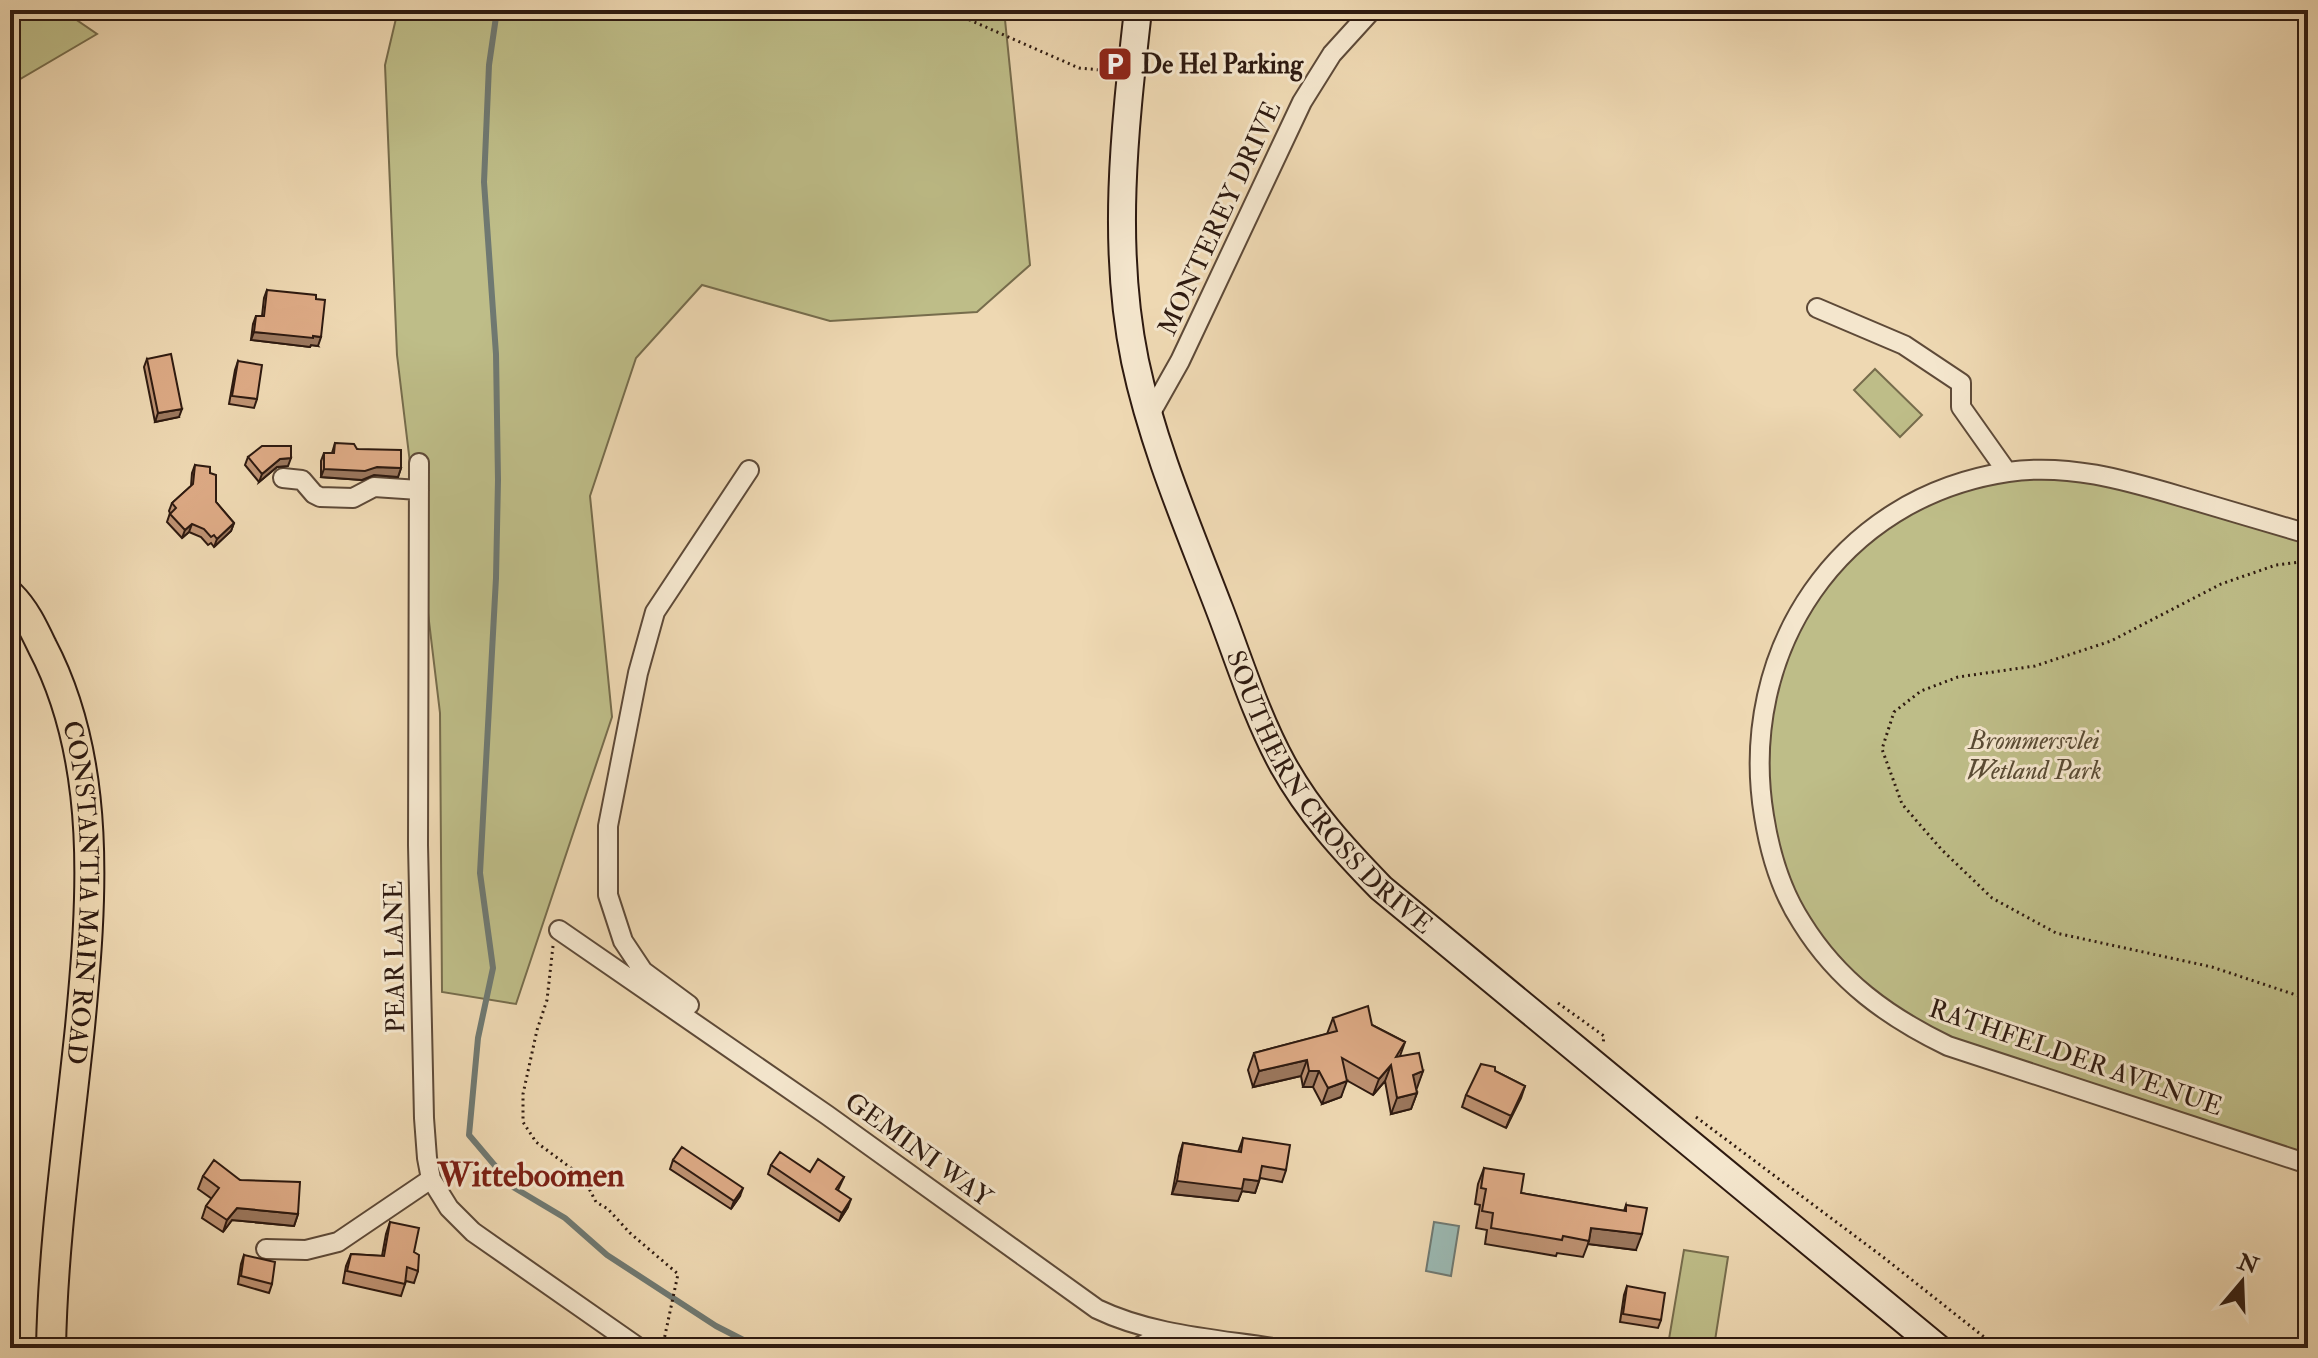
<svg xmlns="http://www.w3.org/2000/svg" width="2318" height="1358" viewBox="0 0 2318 1358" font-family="'IM FELL Double Pica',serif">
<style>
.green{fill:#bebd88;stroke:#766c4c;stroke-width:2}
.water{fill:#9bb9b3;stroke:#6f7972;stroke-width:2}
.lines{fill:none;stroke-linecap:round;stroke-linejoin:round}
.stream{stroke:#6f7972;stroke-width:6}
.street-casing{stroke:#5e4a38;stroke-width:22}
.secondary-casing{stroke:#2e1a10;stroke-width:30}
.primary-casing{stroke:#2e1a10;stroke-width:32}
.path{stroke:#2e1a10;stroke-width:3;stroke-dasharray:2 4;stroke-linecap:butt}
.street{stroke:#f4e6cd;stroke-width:18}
.secondary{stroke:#f4e6cd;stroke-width:26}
.primary{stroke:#eed8b2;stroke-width:28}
.wall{fill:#be9272;stroke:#2e1a10;stroke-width:2}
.shaded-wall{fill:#9b775d;stroke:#2e1a10;stroke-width:2}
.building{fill:#ddaa85;stroke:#2e1a10;stroke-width:2}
.labels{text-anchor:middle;stroke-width:6;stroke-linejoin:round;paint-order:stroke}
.poi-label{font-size:26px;font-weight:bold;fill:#2e1a10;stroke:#f4e6cd;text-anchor:start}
.street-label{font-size:26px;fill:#2e1a10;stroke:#f4e6cd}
.park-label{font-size:26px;font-style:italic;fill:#594b34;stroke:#f4e6cd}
.district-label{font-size:34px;font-weight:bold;fill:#7a1f14;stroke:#f4e6cd}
</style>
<rect width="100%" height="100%" fill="#eed8b2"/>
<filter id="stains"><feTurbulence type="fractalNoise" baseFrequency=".0025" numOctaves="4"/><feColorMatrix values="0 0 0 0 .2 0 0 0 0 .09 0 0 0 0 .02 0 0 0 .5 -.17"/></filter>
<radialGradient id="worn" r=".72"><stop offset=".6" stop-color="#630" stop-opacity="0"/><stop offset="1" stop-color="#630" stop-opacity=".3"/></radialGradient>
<!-- green -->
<path class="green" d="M10,10H62L97,34L10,85Z
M398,10H1004L1030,265L977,312L830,321L702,285L636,358L590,496L612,717L516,1004L442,992L440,713L397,355L385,65Z
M1875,369L1922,415L1900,437L1854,390Z
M2041,469L2308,534V1164L1948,1046L1845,978L1774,864L1760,720L1812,592L1913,504Z
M1684,1250L1728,1257L1714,1347L1669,1339Z"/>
<!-- water -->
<path class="water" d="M1434,1222L1459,1226L1451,1276L1426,1271Z"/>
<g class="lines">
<!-- stream -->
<path class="stream" d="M497,10L489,65L484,182L496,354L498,480L496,578L480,873L493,968L478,1038L469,1135L513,1187L565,1218L607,1255L716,1326L759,1348"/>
<defs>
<path id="street" d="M1817,308L1904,345L1961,383V407L2007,472
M1149,416L1180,361L1302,102L1332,54L1372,10
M419,463L418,845L424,1118L427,1158L431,1179L449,1208L473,1232L639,1348
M283,478L302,480L314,494L320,497L353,498L374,487L419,490
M2308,534C2267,522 2227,510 2186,498C2128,481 2070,463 2008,472C1839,497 1737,651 1764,816C1770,854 1781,891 1802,923C1838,981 1888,1017 1948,1046L2308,1164
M559,930L827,1115L1097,1309C1151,1335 1215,1339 1273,1348
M689,1005L643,971L623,941L608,895V826L638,673L655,612L749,470
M266,1249L306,1250L338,1242L431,1179
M1137,1348L1168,1332"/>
<g id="secondary">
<path id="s1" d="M1138,10C1125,126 1111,244 1135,361C1153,446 1188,527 1219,608C1239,660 1256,716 1283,765C1309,812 1344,850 1381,888L1938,1348"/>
</g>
<g id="primary">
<path id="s2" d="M10,595C25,610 33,627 42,646C103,762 92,901 80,1027C69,1134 53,1241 51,1348"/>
</g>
</defs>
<!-- street casing -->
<use href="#street" class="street-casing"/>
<!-- secondary casing -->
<use href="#secondary" class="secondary-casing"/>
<!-- primary casing -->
<use href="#primary" class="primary-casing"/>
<!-- path -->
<path class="path" d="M947,10L1079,68L1111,71
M2308,561L2276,565L2221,584L2111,641L2035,666L1958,677L1921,691L1894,712L1882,749L1902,804L1941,849L1992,898L2056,933L2212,967L2308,999
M553,946L547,1000L537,1030L523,1094V1122L536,1142L583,1177L596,1202L608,1209L630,1233L678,1274L664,1340L656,1344
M1558,1003L1604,1036L1603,1044
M1696,1117L1883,1257L1998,1348"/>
<!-- street -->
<use href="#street" class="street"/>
<!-- secondary -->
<use href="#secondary" class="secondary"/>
<!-- primary -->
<use href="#primary" class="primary"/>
</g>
<!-- wall -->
<path class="wall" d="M267,290L318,346L311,345L310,347L251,340L253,324L256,316H262L264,298Z
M147,359L179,417L155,422L144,367Z
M238,361L257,399L254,408L229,404L235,370Z
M335,443L357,449L401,468L398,477L374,475L362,480L321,477V461L324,453H332Z
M248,457L288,466L277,467L259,482L245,465Z
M195,465L210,473L216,502L234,523L231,531L214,547L211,543L208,545L201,537L189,532L182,538L167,522L170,513L169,511L172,503L191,486L192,473Z
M1333,1018L1372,1025L1405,1042L1400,1056L1423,1071L1416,1088L1417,1093L1411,1109L1391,1114L1385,1081L1373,1095L1346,1080L1341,1097L1322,1104L1313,1087H1303L1301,1076L1253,1087L1248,1070L1254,1053L1327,1034Z
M1495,1071L1525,1086L1506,1128L1462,1107L1466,1095Z
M1243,1138L1286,1170L1282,1182L1260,1178L1255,1193L1242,1191L1238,1201L1172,1194L1179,1156L1183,1143L1238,1152Z
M673,1160L740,1196L731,1209L670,1169Z
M771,1165L844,1177L838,1190L848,1207L839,1221L768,1174Z
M1484,1168L1521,1193L1624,1211L1626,1205L1636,1250L1588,1244L1583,1257L1557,1253L1556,1256L1485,1244L1487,1230L1476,1228L1480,1205L1475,1204L1478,1184Z
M203,1176L240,1180L298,1214L294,1226L232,1220L223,1232L202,1218L206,1206L212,1199L198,1189Z
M390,1222L414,1252L418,1271L414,1283L406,1281L401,1296L343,1283L346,1266L351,1254L382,1256L386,1234Z
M244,1255L272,1284L269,1293L238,1284L241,1264Z
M1627,1286L1661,1320L1658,1328L1620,1322L1624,1295Z"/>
<!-- shaded-wall -->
<path class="shaded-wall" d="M254,332L313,336L321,337L318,346L311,345L310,347L251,340Z
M182,409L179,417L155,422L158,413Z
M291,458L288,466L277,467L259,482L262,474L280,459Z
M377,467L401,468L398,477L374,475L362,480L321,477L324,469Z
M234,523L231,531L214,547L217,539Z
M192,524L189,532L182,538L185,530Z
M1307,1060L1301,1076L1253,1087L1259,1071Z
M1391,1065L1385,1081L1373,1095L1379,1079Z
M1309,1071H1319L1313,1087H1303Z
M1423,1071L1417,1088L1407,1091L1413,1075Z
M1347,1081L1341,1097L1322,1104L1328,1088Z
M1525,1086L1521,1098L1506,1128L1511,1116Z
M1417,1093L1411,1109L1391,1114L1397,1098Z
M1244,1179L1259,1181L1255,1193L1242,1191L1238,1201L1172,1194L1177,1181Z
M743,1188L740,1196L731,1209L734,1201Z
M851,1199L848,1207L839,1221L842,1213Z
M237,1208L298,1214L294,1226L232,1220L223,1232L227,1220Z
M1591,1228L1642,1234L1636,1250L1588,1244Z"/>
<!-- building -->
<path class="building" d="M267,290L316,295V299L325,300L321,337L313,336V338L254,332L256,316H264Z
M171,354L182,409L158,413L147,359Z
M238,361L262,365L257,399L232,396Z
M335,443L354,444L357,449L401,450V468L377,467L365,471L324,469V453H334Z
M262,446H291V458L280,459L262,474L248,457Z
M195,465L210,467V473L216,475V502L234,523L217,539L214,535L211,537L204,529L192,524L185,530L170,514L176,508L172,503L193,484Z
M1368,1006L1372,1025L1405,1042L1396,1057L1419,1053L1423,1071L1413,1075L1417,1093L1397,1098L1391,1065L1379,1079L1342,1058L1347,1081L1328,1088L1319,1071H1309L1307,1060L1259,1071L1254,1053L1337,1031L1333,1018Z
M1481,1064L1495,1067V1071L1525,1086L1511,1116L1466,1095Z
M1243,1138L1290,1145L1286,1170L1262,1166L1259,1181L1244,1179L1242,1189L1177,1181L1183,1143L1241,1152Z
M682,1147L743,1188L734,1201L673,1160Z
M780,1152L810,1172L818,1159L844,1177L836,1189L851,1199L842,1213L771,1165Z
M214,1160L240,1180L300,1182L298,1214L237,1208L227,1220L206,1206L219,1188L203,1176Z
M1484,1168L1524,1174L1521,1193L1626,1211V1205L1647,1208L1642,1234L1591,1228L1589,1241L1563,1236L1562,1240L1491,1228L1493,1213L1482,1211L1486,1189L1481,1188Z
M390,1222L419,1228L414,1252L419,1255L418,1271L407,1267L405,1284L347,1271L351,1254L384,1256Z
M244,1255L275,1262L272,1284L241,1276Z
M1627,1286L1665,1293L1661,1320L1623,1314Z"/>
<!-- icons -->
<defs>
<symbol id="parking-square" viewBox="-11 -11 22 22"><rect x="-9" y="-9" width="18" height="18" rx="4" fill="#8f2418" stroke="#f4e6cd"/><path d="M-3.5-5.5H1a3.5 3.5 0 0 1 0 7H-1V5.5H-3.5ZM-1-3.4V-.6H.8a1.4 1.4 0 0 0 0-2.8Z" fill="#fff"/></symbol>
</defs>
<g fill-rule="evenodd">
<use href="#parking-square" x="1095" y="44" width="40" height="40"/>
</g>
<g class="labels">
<!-- poi labels -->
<g class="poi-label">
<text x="1141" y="73">De Hel Parking</text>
</g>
<!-- street labels -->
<g class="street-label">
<text transform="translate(1219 218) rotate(-65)" y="9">MONTEREY DRIVE</text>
<text dy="9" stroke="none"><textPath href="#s1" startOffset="832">SOUTHERN CROSS DRIVE</textPath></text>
<text dy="9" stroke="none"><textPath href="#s2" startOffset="314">CONSTANTIA MAIN ROAD</textPath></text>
<text transform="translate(394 957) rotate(-91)" y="9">PEAR LANE</text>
<text transform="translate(2076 1057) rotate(19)" y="9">RATHFELDER AVENUE</text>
<text transform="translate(919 1149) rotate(36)" y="9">GEMINI WAY</text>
</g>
<!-- park labels -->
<g class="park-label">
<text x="2034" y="749">Brommersvlei<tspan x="2034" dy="30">Wetland Park</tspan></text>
</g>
<!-- district labels -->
<g class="district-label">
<text x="531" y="1186">Witteboomen</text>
</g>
</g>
<!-- margin -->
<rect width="2318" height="1358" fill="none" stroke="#eed8b2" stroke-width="40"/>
<rect x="12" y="12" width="2294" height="1334" fill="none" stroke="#2e1a10" stroke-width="4"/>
<rect x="20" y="20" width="2278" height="1318" fill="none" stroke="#2e1a10" stroke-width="2"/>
<!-- north arrow -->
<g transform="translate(2242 1282) rotate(19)" stroke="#f4e6cd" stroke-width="6" paint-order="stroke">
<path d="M0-6L14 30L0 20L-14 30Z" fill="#2e1a10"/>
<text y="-12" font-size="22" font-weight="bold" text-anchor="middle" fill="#2e1a10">N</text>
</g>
<rect width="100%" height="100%" filter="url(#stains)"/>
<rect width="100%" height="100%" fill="url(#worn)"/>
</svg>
